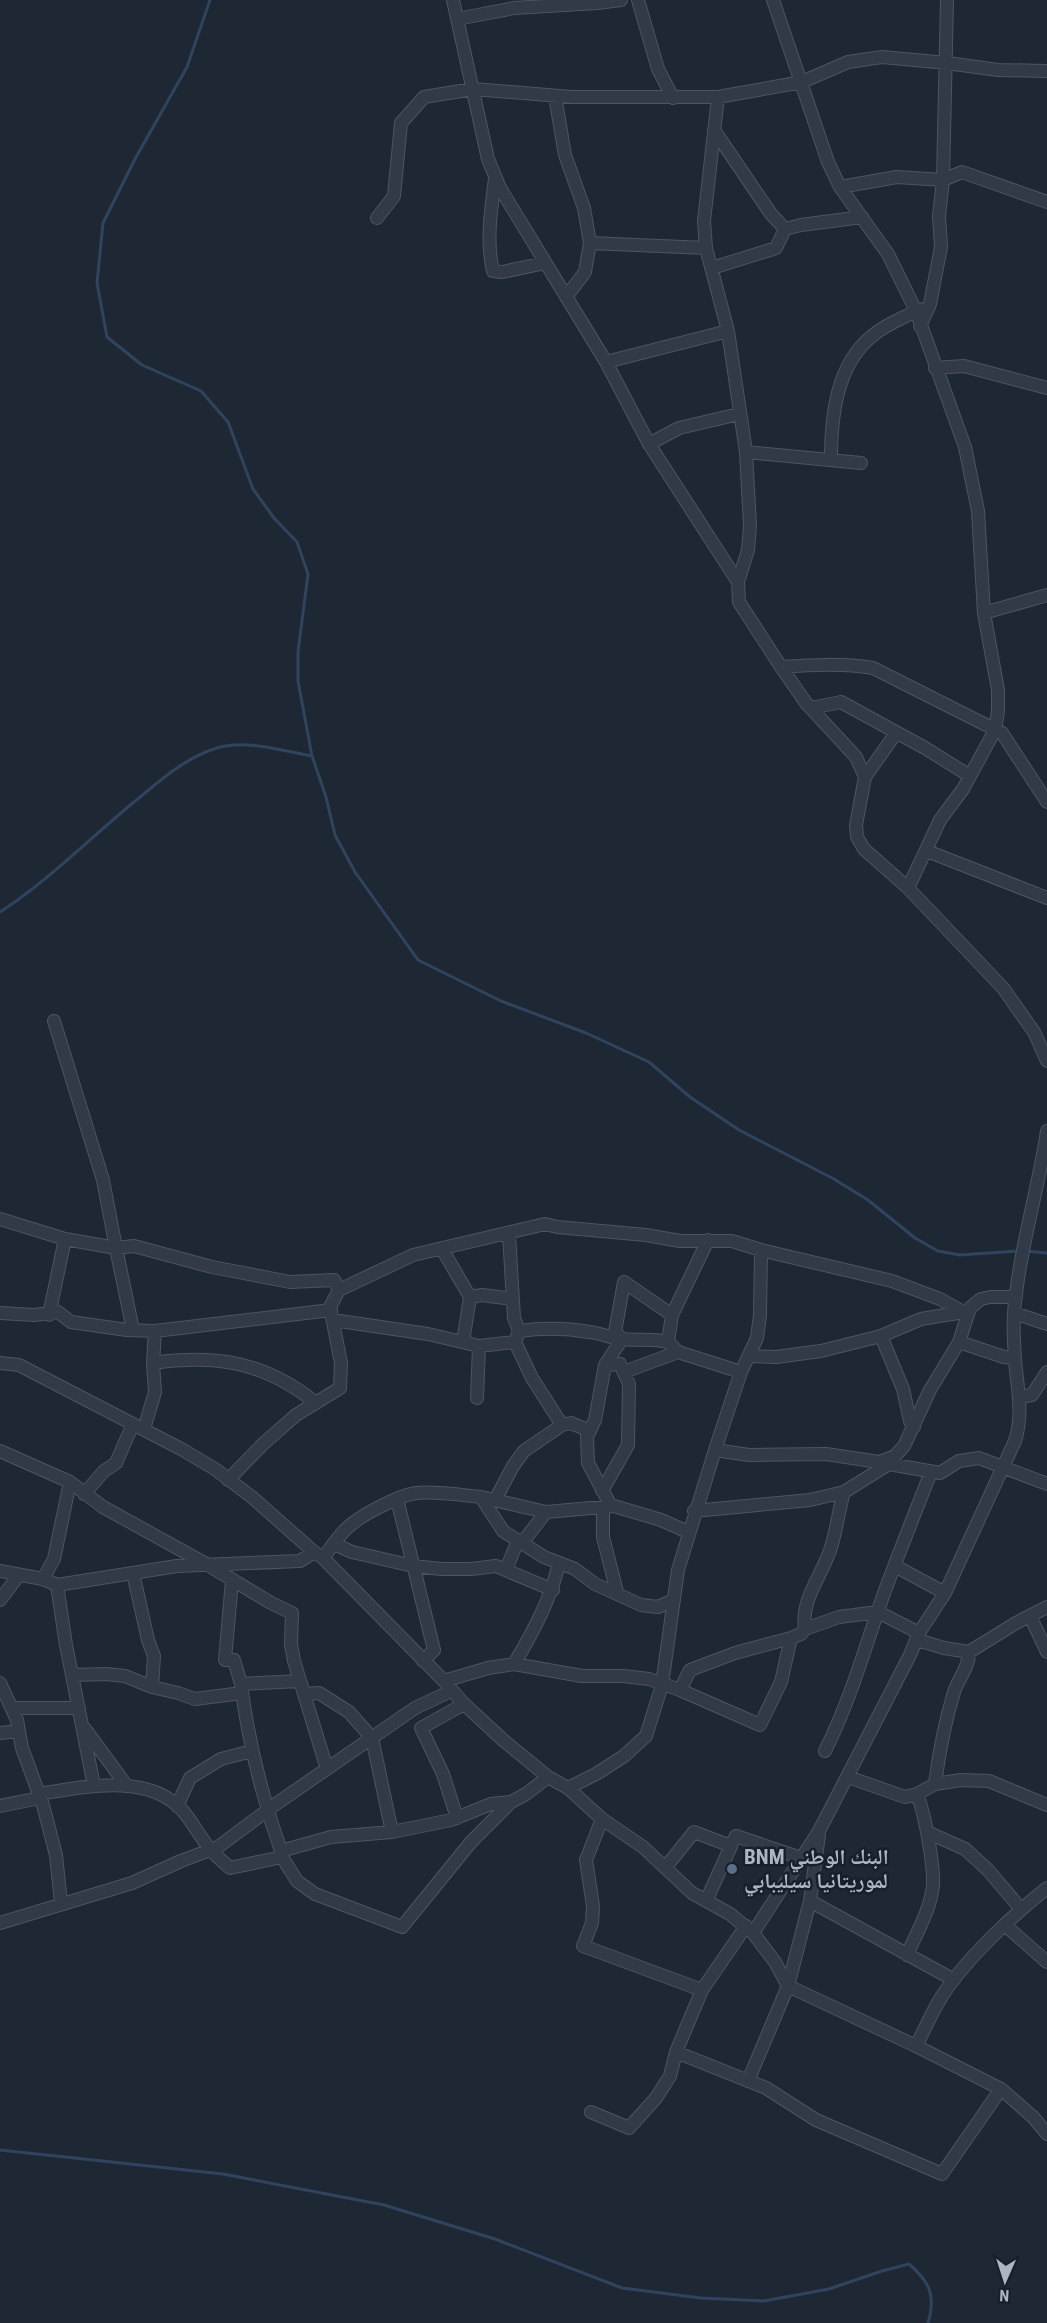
<svg xmlns="http://www.w3.org/2000/svg" width="1047" height="2323" viewBox="0 0 1047 2323" font-family="'Roboto Condensed','Noto Naskh Arabic',sans-serif">
<style>
.lines{fill:none;stroke-linecap:round;stroke-linejoin:round}
.stream{stroke:#30445e;stroke-width:3}
.minor-casing{stroke:#4c5561;stroke-width:14}
.minor{stroke:#313a46;stroke-width:12}
.service-dot{fill:#5c6f8a;stroke:#171f2a;stroke-width:2}
.labels{text-anchor:middle;stroke-width:5;stroke-linejoin:round;paint-order:stroke}
.poi-label{font-size:21px;font-weight:bold;fill:#abb5c4;stroke:#171f2a;text-anchor:start}
</style>
<rect width="100%" height="100%" fill="#1e2835"/>
<g class="lines">
<!-- stream -->
<path class="stream" d="M210,0L187,67L135,159L103,223L97,283L107,337L142,365L201,391L228,422L253,489L274,518L297,542L308,574L298,652V681L312,756L326,797L335,835L355,872L418,960L501,1001L586,1033L649,1062L690,1097L739,1130L834,1179L868,1200L915,1238L938,1251L960,1255L1019,1251
M0,912C48,881 89,839 134,802C160,781 184,758 217,748C247,739 283,751 312,756
M1026,1251L1047,1253
M0,2150L223,2174L384,2205L495,2239L622,2288L701,2298L764,2301L829,2289L882,2271L909,2264C930,2282 936,2296 928,2323"/>
<defs>
<path id="minor" d="M453,0L488,159L500,188L606,362L649,444L738,582L739,602L781,667L806,703L856,757L865,777L856,825L857,837L864,849L908,888L1003,988L1034,1032L1047,1061
M638,0L658,69L673,98
M773,0L828,162L840,187L888,254L916,311L965,447L978,511L984,613L998,690V711L995,730L963,789L940,820L908,888
M457,19L514,8L597,3L621,0
M555,96L565,155L584,208L590,243L585,272L566,297
M718,97L704,221L706,248L728,331L746,452L750,526L748,550L738,582
M714,130L771,214L785,229
M495,179C491,209 486,242 493,271L502,272L545,263
M840,187L897,177L943,180L962,172L1047,202
M377,218L394,196L401,123L424,97L473,89L572,97H718L802,82L848,62L882,57L947,63L998,70L1047,71
M590,243L706,248
M712,268L776,248L785,229L801,225L862,217
M920,326L930,304L941,247L939,216L943,180L947,0
M606,362L728,331
M935,368L964,366L1047,388
M649,444L679,428L739,414
M746,452L861,463
M831,460C831,417 836,365 872,336C887,323 904,318 920,309
M984,613L1047,595
M781,667C811,665 842,663 873,668L1002,733L1047,802
M811,708L841,702L925,748L970,776
M865,777L896,733
M927,851L1047,898
M54,1021L103,1180L116,1248L134,1246L212,1267L290,1282L334,1280L339,1290
M0,1219L65,1239L116,1248L133,1330
M509,1234L514,1318L519,1331
M708,1240L672,1315L668,1342L678,1352L741,1372
M442,1249L470,1297L463,1342
M470,1297L482,1295L513,1299
M0,1313L34,1315L58,1312L71,1322L127,1330L155,1331
M1014,1313L1047,1324
M49,1315L65,1239
M333,1320L428,1334L479,1346L515,1342L519,1331C542,1328 566,1328 589,1332C600,1333 611,1338 621,1339C637,1341 652,1338 668,1342
M881,1336L903,1389L910,1421L914,1427
M959,1342L1004,1357L1015,1358
M750,1356L776,1357L821,1351L881,1336L921,1319L964,1312
M0,1363L19,1365L183,1450L215,1469L253,1498L314,1552L323,1558L444,1681L464,1704L503,1740L548,1777L568,1788L602,1819L643,1847L692,1893L730,1914L753,1933L775,1962L788,1986L916,2046L1001,2089L1033,2117L1047,2134
M153,1363C216,1354 265,1362 316,1403
M624,1372L678,1352
M1019,1397L1032,1395L1047,1372
M477,1398L479,1346
M562,1425L571,1423L590,1431
M144,1429L155,1392L153,1363L155,1331L331,1310
M715,1450L749,1455L826,1454L879,1462L895,1456L904,1446L930,1390L959,1342L970,1308L981,1299L990,1297H1016
M0,1451L70,1482L103,1507L208,1565L271,1603L292,1613L291,1644L294,1661L327,1769
M228,1480L263,1444L296,1415L340,1388L341,1363L330,1307L339,1290L413,1255L545,1224L557,1227L646,1235L680,1241H732L761,1250L892,1281L940,1299L967,1314
M602,1491L628,1445L629,1384L620,1364L605,1365
M84,1494L104,1471L116,1463L133,1424
M481,1497L546,1512L614,1506L661,1520L688,1532
M397,1499L434,1650L423,1661
M495,1500L513,1466L524,1451L562,1425L532,1378L515,1342
M611,1506L588,1463L587,1436L595,1420L605,1365L622,1339L615,1332L624,1282L672,1315
M603,1508V1537L617,1592
M694,1511L810,1500L844,1492L889,1464L940,1473L959,1461L979,1458L1047,1484
M522,1543L546,1512
M334,1544L352,1552L413,1566L442,1569H471L496,1566L553,1590
M323,1558C330,1549 337,1538 346,1529C359,1516 397,1496 416,1493C437,1491 460,1495 481,1497L503,1531L544,1557L575,1569L595,1584L641,1605L658,1607L674,1600
M895,1566L945,1593
M506,1570L518,1540
M0,1571L43,1579L57,1585L177,1566L300,1561L314,1552
M43,1579L54,1559L70,1482
M232,1580L225,1660H234L241,1684
M57,1585L66,1645L94,1786
M0,1600L19,1575
M1030,1616L1047,1652
M805,1629C800,1598 825,1572 832,1544C837,1527 839,1509 844,1492
M917,1640L944,1648L969,1652L1016,1623L1047,1607
M514,1664C533,1632 551,1599 559,1563
M72,1675L106,1674L125,1676L152,1687L154,1656L148,1640L133,1573
M300,1681L241,1684C248,1741 262,1796 281,1851L331,1837L392,1832L451,1820L491,1804L511,1802
M444,1681L488,1668L514,1664L582,1676H623L649,1679L680,1690L760,1725L781,1682L791,1638
M0,1683L17,1720L22,1748L43,1805L56,1855L61,1903
M152,1687L178,1693L195,1699L242,1693
M680,1690L690,1670L735,1653L791,1638L801,1634L805,1629L839,1617L878,1612L919,1633
M304,1694L319,1693L349,1712L372,1738L392,1832
M12,1708H79
M85,1729L126,1785
M0,1733L18,1731
M825,1751C850,1701 865,1648 883,1596C898,1555 915,1513 931,1472
M848,1777L905,1797L917,1794L935,1784L961,1780L989,1781L1047,1805
M935,1784C939,1753 945,1722 954,1692C958,1679 970,1666 969,1652
M568,1788L596,1774L624,1756L646,1736L662,1685L678,1570L715,1450L741,1372L757,1338L760,1315L761,1250
M39,1794C83,1787 149,1772 183,1811C193,1823 200,1837 210,1849C216,1856 223,1862 230,1868L282,1857L281,1852
M0,1806L40,1798
M177,1806L190,1778L221,1759L252,1751
M457,1818L443,1774L421,1728L464,1704
M602,1819L586,1860L593,1906L592,1923L583,1946L702,1990
M927,1832L965,1849L988,1870L1021,1909
M730,1846L736,1836L801,1858
M282,1857L297,1881L315,1894L402,1927L471,1842L511,1802L526,1794L548,1777
M665,1868L694,1832L731,1846L706,1901
M810,1901L954,1980
M0,1923L132,1883L181,1861L218,1847L273,1806L415,1708L451,1691
M1006,1926L1047,1962
M753,1933L819,1831L910,1655L919,1633L945,1593L1015,1441C1024,1413 1017,1387 1015,1359C1014,1344 1013,1328 1014,1313C1019,1251 1038,1191 1047,1131
M907,1955C916,1934 931,1909 933,1885C934,1864 925,1814 917,1794
M916,2046C925,2029 933,2009 944,1993C968,1957 1013,1915 1047,1888
M676,2052L766,2088L816,2120L942,2174L1001,2089
M748,2081L788,1986L810,1901L819,1835
M591,2112L629,2128L656,2098L670,2076L676,2052L702,1990L746,1926"/>
</defs>
<!-- minor casing -->
<use href="#minor" class="minor-casing"/>
<!-- minor -->
<use href="#minor" class="minor"/>
</g>
<!-- markers -->
<circle class="service-dot" cx="732" cy="1869" r="6"/>
<g class="labels">
<!-- poi labels -->
<g class="poi-label">
<text x="744" y="1864">BNM البنك الوطني<tspan x="744" dy="24">لموريتانيا سيليبابي</tspan></text>
</g>
</g>
<!-- north arrow -->
<g transform="translate(1005 2281) rotate(183)" stroke="#171f2a" stroke-width="4.5" paint-order="stroke">
<path d="M0-4.5L10 22L0 15L-10 22Z" fill="#abb5c4"/>
<text y="-9" font-size="16" font-weight="bold" text-anchor="middle" fill="#abb5c4">N</text>
</g>
</svg>
